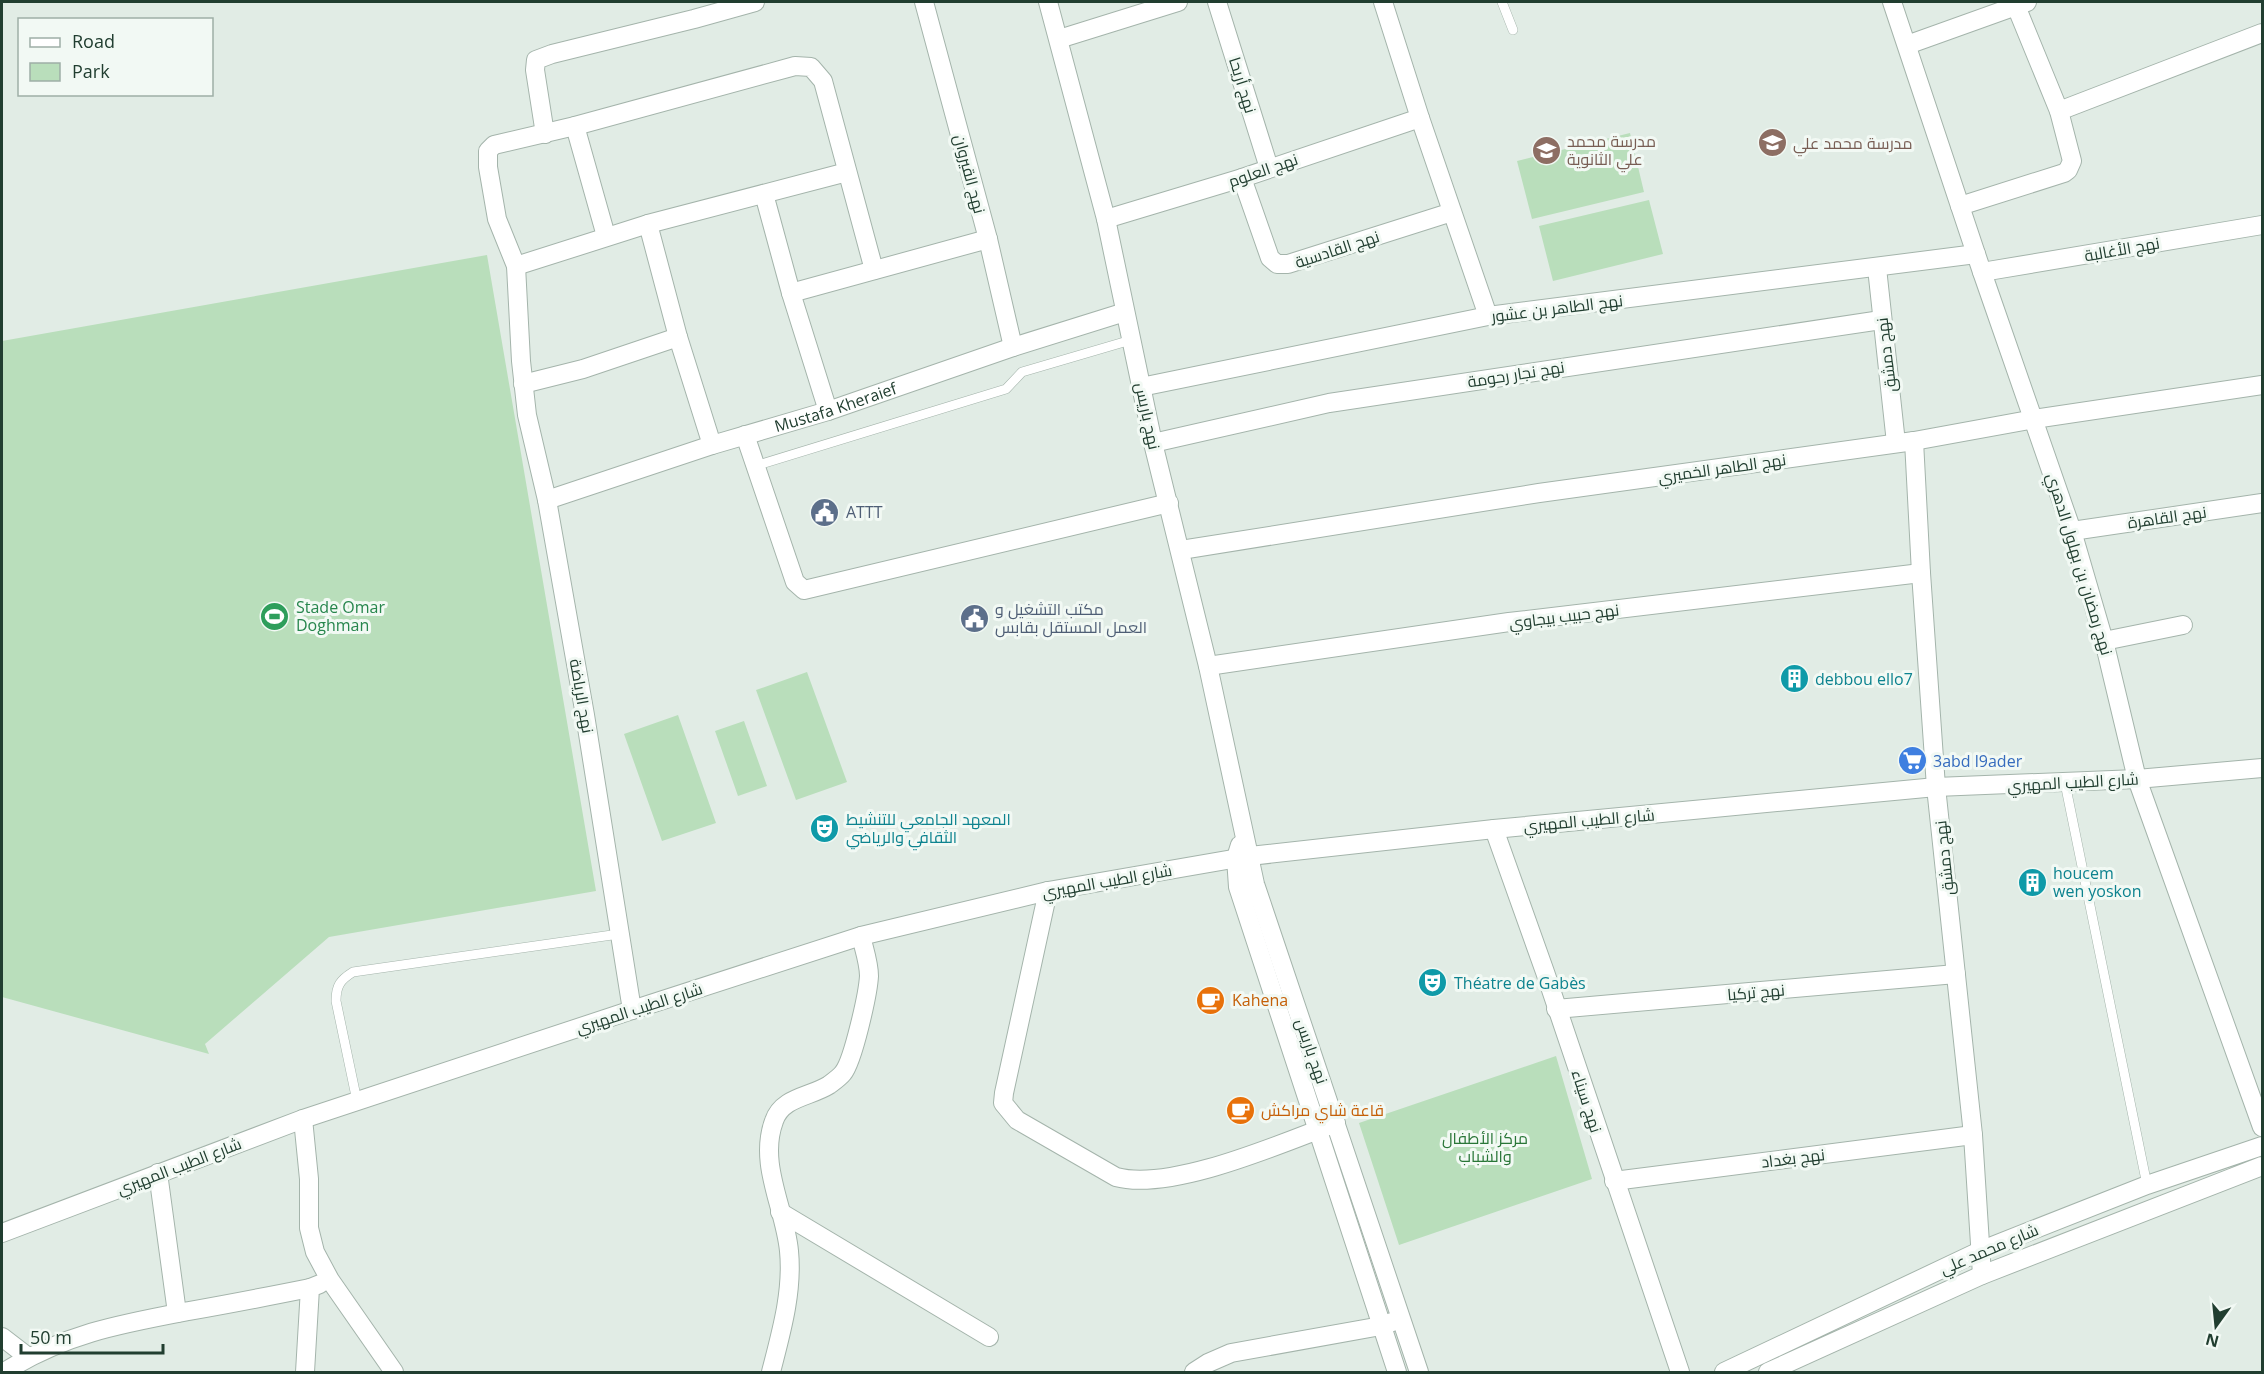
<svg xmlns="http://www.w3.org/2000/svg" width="2264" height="1374" viewBox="0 0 2264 1374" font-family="'Open Sans',Cairo,sans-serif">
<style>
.green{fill:#b9debb}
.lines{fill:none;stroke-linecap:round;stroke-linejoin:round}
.service-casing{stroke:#a4b4ab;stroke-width:10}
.minor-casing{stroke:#a4b4ab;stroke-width:20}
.tertiary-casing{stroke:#a4b4ab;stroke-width:20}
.service{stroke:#fff;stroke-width:9}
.minor{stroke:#fff;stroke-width:18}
.tertiary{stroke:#fff;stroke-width:18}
.labels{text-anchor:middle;stroke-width:6;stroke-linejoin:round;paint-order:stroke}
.street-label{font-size:16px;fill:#213e30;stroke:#f2f9f4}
.education-label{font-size:16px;fill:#785e54;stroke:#f2f9f4;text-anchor:start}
.service-label{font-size:16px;fill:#4e5e75;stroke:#f2f9f4;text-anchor:start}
.leisure-label{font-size:16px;fill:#27864d;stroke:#f2f9f4;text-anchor:start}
.culture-label{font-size:16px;fill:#0d838f;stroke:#f2f9f4;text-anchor:start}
.shop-label{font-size:16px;fill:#366cbe;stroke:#f2f9f4;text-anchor:start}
.food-label{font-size:16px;fill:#c56008;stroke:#f2f9f4;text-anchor:start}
.park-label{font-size:16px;fill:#297637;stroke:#f2f9f4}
</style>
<rect width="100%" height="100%" fill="#e1ece5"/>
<!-- green -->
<path class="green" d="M1630,133L1644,192L1532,219L1517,161Z
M1649,200L1663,254L1553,281L1539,226Z
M487,255L596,891L329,937L205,1044L209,1054L2,997V341Z
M807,672L847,782L796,800L756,690Z
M678,715L716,823L662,841L624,734Z
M744,721L767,786L738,796L715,731Z
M1556,1056L1592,1179L1399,1245L1359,1123Z"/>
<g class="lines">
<defs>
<path id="service" d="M1502,2L1513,30
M755,466L1006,389L1022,372L1131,340
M2065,783L2147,1185
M357,1101L336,1001C336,986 340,980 353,972L619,934"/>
<g id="minor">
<path d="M924,2L988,239L1013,347"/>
<path d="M1048,2L1106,219L1153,443L1208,666L1255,884L1419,1372"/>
<path d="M1217,2L1269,168"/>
<path d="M1383,2L1420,118L1488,316"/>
<path d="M1892,2L1982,272L2072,531L2104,641L2137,779L2262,1127"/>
<path d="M1059,39L1178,2"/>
<path d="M1907,45L2027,2"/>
<path d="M2059,111L2262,33"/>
<path d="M575,126L606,236"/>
<path d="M545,134L535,70L536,60L552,54L694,19L755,2"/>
<path d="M1242,178L1270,258L1277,264H1288L1452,212"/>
<path d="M764,194L791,293L828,411"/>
<path d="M1960,206L2064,173L2068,170L2072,161L2059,111L2016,6"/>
<path d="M1106,219L1242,178L1420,118"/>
<path d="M648,224L678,337L712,445"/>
<path d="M516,266L648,224L847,172"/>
<path d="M1877,268L1896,443"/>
<path d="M1982,272L2262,225"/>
<path d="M791,293L988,239"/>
<path d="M523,384L583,369L678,337"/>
<path d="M1141,387L1488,316L1976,254"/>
<path d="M745,435L795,582L804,590L1169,503"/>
<path d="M1914,441L1921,573L1936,787L1973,1135L1982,1275"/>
<path d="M1153,443L1329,403L1881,320"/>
<path id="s1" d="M547,500L712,445L828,411L1013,347L1125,312"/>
<path d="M2072,531L2262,503"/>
<path d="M1181,550L1539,493L1914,441L2034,419L2262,385"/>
<path d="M2104,641L2183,625"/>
<path d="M1208,666L1509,622L1921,573"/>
<path d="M1494,829L1545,972L1680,1372"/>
<path d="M1240,845L1236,858L1238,887L1397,1372"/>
<path d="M1048,891L1004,1093L1003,1103L1017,1120L1116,1177C1171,1192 1282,1143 1336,1123"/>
<path d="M1556,1009L1956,974"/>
<path d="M632,1010L585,715L547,500L527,415L521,361L516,266L497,219L488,167V151L494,145L575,126L795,66L811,67L823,81L874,270"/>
<path d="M303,1119L309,1179V1228L315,1252L330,1280L394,1372"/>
<path d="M158,1173L177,1313"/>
<path d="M1614,1181L1973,1135"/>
<path d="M780,1212L989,1337"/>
<path d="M2,1337L28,1357"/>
<path d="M4,1372C64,1334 120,1324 189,1311C229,1304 270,1296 310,1288"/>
<path d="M305,1372L310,1288L320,1284"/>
<path d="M771,1372C781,1333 793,1292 789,1251C785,1208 758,1164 774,1121C782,1097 810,1097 829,1085C833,1082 840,1077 843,1073C853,1061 868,994 869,976C869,963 864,949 861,936"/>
<path d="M1194,1372L1208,1363L1231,1353L1381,1326L1392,1322"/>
</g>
<path id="tertiary" d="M2,1233L303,1119L632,1010L861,936L1048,891L1250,856L1494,829L1936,787L2137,779L2262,768
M1724,1372L1982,1250L2147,1185L2262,1146
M1768,1372L1982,1275L2262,1166"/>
</defs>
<!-- service casing -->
<use href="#service" class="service-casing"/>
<!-- minor casing -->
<use href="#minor" class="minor-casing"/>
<!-- tertiary casing -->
<use href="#tertiary" class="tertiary-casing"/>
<!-- service -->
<use href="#service" class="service"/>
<!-- minor -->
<use href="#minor" class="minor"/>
<!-- tertiary -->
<use href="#tertiary" class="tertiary"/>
</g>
<!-- icons -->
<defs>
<symbol id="school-disc" viewBox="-11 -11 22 22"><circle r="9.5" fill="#8d6e63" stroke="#f2f9f4"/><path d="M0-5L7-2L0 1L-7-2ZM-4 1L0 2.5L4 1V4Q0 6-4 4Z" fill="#fff"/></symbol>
<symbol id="civic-disc" viewBox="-11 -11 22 22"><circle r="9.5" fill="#5c6f8a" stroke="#f2f9f4"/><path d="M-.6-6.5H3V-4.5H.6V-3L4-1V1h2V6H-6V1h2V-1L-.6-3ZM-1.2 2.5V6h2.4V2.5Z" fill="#fff"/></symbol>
<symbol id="stadium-disc" viewBox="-11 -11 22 22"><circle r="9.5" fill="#2e9e5b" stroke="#f2f9f4"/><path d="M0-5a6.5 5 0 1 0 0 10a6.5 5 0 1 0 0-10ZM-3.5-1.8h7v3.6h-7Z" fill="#fff"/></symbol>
<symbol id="building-disc" viewBox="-11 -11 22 22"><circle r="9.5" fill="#0f9aa8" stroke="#f2f9f4"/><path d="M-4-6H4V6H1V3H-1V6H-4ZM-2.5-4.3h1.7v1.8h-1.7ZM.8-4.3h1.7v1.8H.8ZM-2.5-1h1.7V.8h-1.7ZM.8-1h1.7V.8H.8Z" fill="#fff"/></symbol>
<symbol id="supermarket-disc" viewBox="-11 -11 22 22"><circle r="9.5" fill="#3f7fe0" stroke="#f2f9f4"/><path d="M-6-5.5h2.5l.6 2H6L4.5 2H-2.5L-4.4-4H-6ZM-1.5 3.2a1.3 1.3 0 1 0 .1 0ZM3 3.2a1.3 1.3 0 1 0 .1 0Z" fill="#fff"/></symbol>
<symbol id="theatre-disc" viewBox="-11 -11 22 22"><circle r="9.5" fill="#0f9aa8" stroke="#f2f9f4"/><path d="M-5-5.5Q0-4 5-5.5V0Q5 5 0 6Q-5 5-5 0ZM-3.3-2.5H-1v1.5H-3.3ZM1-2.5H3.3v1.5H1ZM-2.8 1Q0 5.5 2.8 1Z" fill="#fff"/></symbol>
<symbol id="cafe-disc" viewBox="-11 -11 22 22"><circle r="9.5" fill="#e8710a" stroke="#f2f9f4"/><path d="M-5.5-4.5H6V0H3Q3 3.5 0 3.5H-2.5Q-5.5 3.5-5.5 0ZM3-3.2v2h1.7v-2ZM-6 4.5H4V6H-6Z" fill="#fff"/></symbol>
</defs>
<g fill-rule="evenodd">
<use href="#school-disc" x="1756" y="126" width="33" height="33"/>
<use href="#school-disc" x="1530" y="134" width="33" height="33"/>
<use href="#civic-disc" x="808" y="496" width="33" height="33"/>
<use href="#stadium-disc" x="258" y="600" width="33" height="33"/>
<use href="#civic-disc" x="958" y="602" width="33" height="33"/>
<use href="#building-disc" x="1778" y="662" width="33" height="33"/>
<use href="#supermarket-disc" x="1896" y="744" width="33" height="33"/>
<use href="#theatre-disc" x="808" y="812" width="33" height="33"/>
<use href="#building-disc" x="2016" y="866" width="33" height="33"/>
<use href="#theatre-disc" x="1416" y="966" width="33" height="33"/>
<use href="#cafe-disc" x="1194" y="984" width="33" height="33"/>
<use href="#cafe-disc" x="1224" y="1094" width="33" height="33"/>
</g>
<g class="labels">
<!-- street labels -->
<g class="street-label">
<text transform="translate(1243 85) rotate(73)" y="6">نهج أريحا</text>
<text transform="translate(1263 170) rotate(-19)" y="6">نهج العلوم</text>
<text transform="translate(970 174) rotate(75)" y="6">نهج القيروان</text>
<text transform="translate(1337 249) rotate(-18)" y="6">نهج القادسية</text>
<text transform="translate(2122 249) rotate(-10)" y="6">نهج الأغالبة</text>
<text transform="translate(1557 308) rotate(-7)" y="6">نهج الطاهر بن عشور</text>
<text transform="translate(1886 355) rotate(-97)" y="6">نهج دمشق</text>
<text transform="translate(1516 374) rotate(-9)" y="6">نهج نجار رحومة</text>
<text dy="6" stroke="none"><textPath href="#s1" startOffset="303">Mustafa Kheraief</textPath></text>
<text transform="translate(1148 416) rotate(78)" y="6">نهج باريس</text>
<text transform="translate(1722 468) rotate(-8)" y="6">نهج الطاهر الخميري</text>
<text transform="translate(2167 517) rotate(-8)" y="6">نهج القاهرة</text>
<text transform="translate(2080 564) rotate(73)" y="6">نهج رمضان بن بهلول الدهري</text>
<text transform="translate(1564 616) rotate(-7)" y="6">نهج حبيب بيجاوي</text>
<text transform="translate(582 696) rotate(80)" y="6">نهج الرياضة</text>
<text transform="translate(2073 782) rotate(-3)" y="6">شارع الطيب المهيري</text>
<text transform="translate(1589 820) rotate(-5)" y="6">شارع الطيب المهيري</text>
<text transform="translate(1944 858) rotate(-96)" y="6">نهج دمشق</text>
<text transform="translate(1107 881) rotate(-10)" y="6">شارع الطيب المهيري</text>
<text transform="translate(1756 992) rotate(-5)" y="6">نهج تركيا</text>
<text transform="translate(639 1008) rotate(-18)" y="6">شارع الطيب المهيري</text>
<text transform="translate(1312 1051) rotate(71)" y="6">نهج باريس</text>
<text transform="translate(1587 1101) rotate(72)" y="6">نهج سيناء</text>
<text transform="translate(1793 1158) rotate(-7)" y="6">نهج بغداد</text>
<text transform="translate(179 1166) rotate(-21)" y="6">شارع الطيب المهيري</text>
<text transform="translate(1989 1249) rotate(-23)" y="6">شارع محمد علي</text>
</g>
<!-- education labels -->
<g class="education-label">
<text x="1567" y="147">مدرسة محمد<tspan x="1567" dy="18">علي الثانوية</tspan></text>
<text x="1793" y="149">مدرسة محمد علي</text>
</g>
<!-- service labels -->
<g class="service-label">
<text x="846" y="518">ATTT</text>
<text x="995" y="615">مكتب التشغيل و<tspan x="995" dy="18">العمل المستقل بقابس</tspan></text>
</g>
<!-- leisure labels -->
<g class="leisure-label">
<text x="296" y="613">Stade Omar<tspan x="296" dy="18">Doghman</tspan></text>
</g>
<!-- culture labels -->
<g class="culture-label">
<text x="1815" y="685">debbou ello7</text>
<text x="846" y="825">المعهد الجامعي للتنشيط<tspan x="846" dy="18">الثقافي والرياضي</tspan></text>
<text x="2053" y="879">houcem<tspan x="2053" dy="18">wen yoskon</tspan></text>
<text x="1454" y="989">Théatre de Gabès</text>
</g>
<!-- shop labels -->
<g class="shop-label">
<text x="1933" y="767">3abd l9ader</text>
</g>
<!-- food labels -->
<g class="food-label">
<text x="1232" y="1006">Kahena</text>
<text x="1261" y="1116">قاعة شاي مراكش</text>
</g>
<!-- park labels -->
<g class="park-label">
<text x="1485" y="1144">مركز الأطفال<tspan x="1485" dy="18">والشباب</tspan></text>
</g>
</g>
<!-- border -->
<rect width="2264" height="1374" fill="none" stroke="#213e30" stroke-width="6"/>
<!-- legend -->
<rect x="18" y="18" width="195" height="78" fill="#f2f9f4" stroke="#9eaea6" stroke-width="1.5"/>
<rect x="30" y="38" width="30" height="9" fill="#ffffff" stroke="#9eaea6" stroke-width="1.5"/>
<text x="72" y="48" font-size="18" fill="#213e30">Road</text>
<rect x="30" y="63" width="30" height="18" fill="#b9debb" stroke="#9eaea6" stroke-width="1.5"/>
<text x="72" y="78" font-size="18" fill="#213e30">Park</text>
<!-- north arrow -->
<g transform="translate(2216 1326) rotate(195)" stroke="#f2f9f4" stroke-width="4.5" paint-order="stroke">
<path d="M0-4.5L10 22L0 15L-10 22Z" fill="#213e30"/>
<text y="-9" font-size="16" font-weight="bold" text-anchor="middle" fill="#213e30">N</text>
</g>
<!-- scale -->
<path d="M21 1344v9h142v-9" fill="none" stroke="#213e30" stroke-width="3"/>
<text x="30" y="1344" font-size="18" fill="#213e30" stroke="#f2f9f4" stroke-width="4.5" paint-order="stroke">50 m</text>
</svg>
